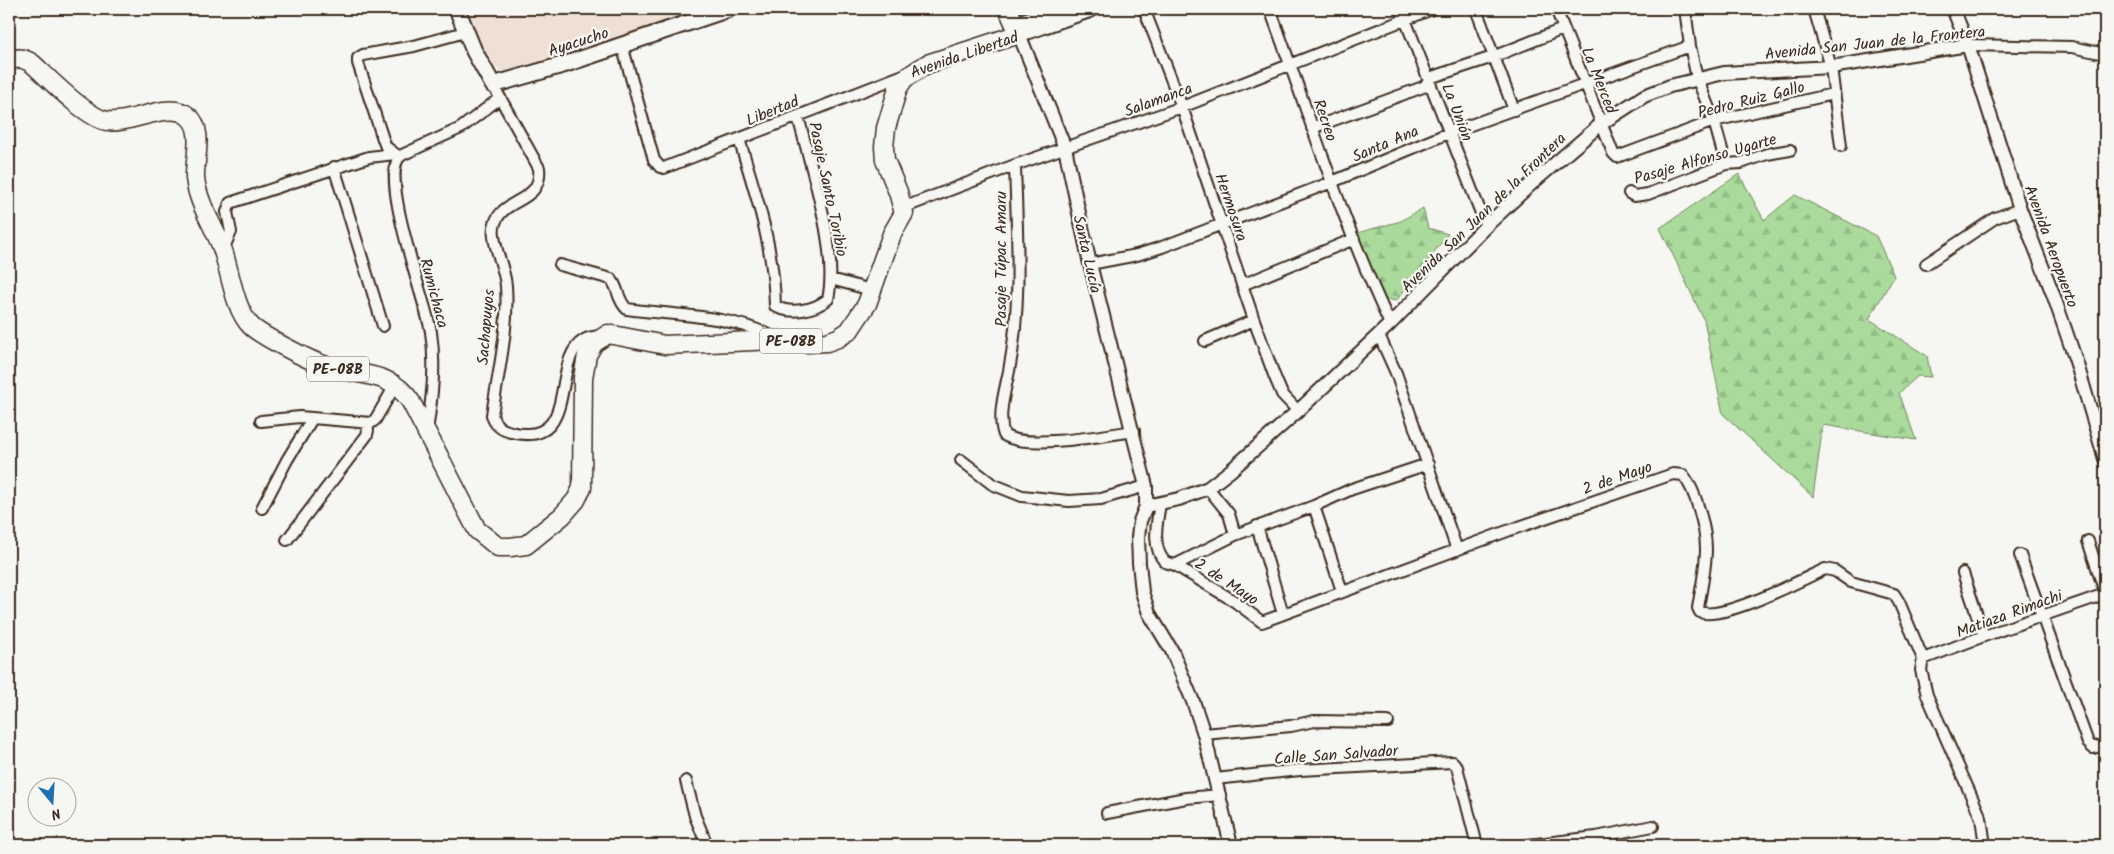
<svg xmlns="http://www.w3.org/2000/svg" width="2114" height="854" viewBox="0 0 2114 854" font-family="Kalam,sans-serif">
<style>
.built{fill:#efe0d5}
.forest{fill:url(#forest-firs);stroke:#72825d}
.lines{fill:none;stroke-linecap:round;stroke-linejoin:round}
.minor-casing{stroke:#3b2a1e;stroke-width:14}
.tertiary-casing{stroke:#3b2a1e;stroke-width:16}
.secondary-casing{stroke:#3b2a1e;stroke-width:19}
.trunk-casing{stroke:#3b2a1e;stroke-width:21}
.minor{stroke:#f6f6f2;stroke-width:10}
.tertiary{stroke:#f6f6f2;stroke-width:12}
.secondary{stroke:#f6f6f2;stroke-width:15}
.trunk{stroke:#f6f6f2;stroke-width:18}
.labels{text-anchor:middle;stroke-width:4.5;stroke-linejoin:round;paint-order:stroke}
.shield{fill:#f6f6f2;stroke:#73675e;stroke-width:1}
.shield-label{font-size:15px;font-weight:bold;fill:#3b2a1e}
.street-label{font-size:16px;fill:#3b2a1e;stroke:#f6f6f2}
</style>
<defs>
<pattern id="forest-firs" width="22" height="20" patternUnits="userSpaceOnUse" patternTransform="scale(1.25)"><rect width="22" height="20" fill="#aadb9c"/><path d="M5 1l3.5 6h-7zM16 11l3.5 6h-7z" fill="#93bc86"/></pattern>
</defs>
<rect width="100%" height="100%" fill="#f6f6f2"/>
<filter id="ink" filterUnits="userSpaceOnUse"><feTurbulence type="fractalNoise" baseFrequency=".02" numOctaves="2"/><feDisplacementMap in="SourceGraphic" scale="10" xChannelSelector="R" yChannelSelector="G"/><feConvolveMatrix kernelMatrix="1 2 1 2 8 2 1 2 1" color-interpolation-filters="sRGB"/></filter>
<g filter="url(#ink)">
<!-- built -->
<path class="built" d="M467,9H680L684,20L507,74L487,63Z"/>
<!-- forest -->
<path class="forest" d="M1739,174L1764,220L1795,195L1876,236L1894,276L1869,319L1927,356L1931,377L1918,376L1899,393L1916,440L1823,425L1813,497L1723,414L1704,320L1660,228Z
M1423,208L1428,228L1448,234L1396,301L1376,297L1357,233L1401,221Z"/>
<g class="lines">
<defs>
<path id="minor" d="M1144,9L1182,107L1254,320L1274,375L1282,394L1298,411
M1270,9C1309,114 1342,222 1390,324
M1401,9L1486,226
M1476,9L1514,110
M1556,9L1613,153L1617,157L1714,121L1833,94
M1685,9L1690,46L1697,78L1714,121L1726,164
M1814,9L1831,67L1841,146
M622,45L654,160L660,167L664,168L906,74
M1968,45L2072,47L2105,54
M493,85L539,168C543,205 500,196 494,227C491,242 505,268 506,286C509,329 498,373 492,415C494,424 501,430 511,432C581,449 549,361 584,340C588,337 594,337 599,336
M1312,128L1423,87L1426,85L1429,78L1490,58L1563,29
M739,139C756,194 774,248 775,306C790,315 815,310 828,299C839,251 810,165 798,116
M398,156L386,147L383,139L358,63V58L363,55L414,46L465,32
M1015,165C1017,234 1022,304 1009,371C1005,391 997,416 1004,435C1025,450 1107,435 1134,431
M334,167L383,326
M1629,193L1634,196L1648,194L1726,164L1741,163L1767,154L1790,150
M900,209L1015,165L1182,107L1432,9
M223,249L231,232L227,212L230,203L369,157L395,154
M1090,264L1137,255L1162,247L1332,182L1451,132L1690,46
M1926,264L1995,218L2020,209
M560,265L611,279C619,288 617,300 627,309C676,316 731,314 775,338
M831,279L871,290
M1242,285L1354,239
M1379,335L1396,373L1457,550
M1205,341L1254,320
M261,421L300,417L371,423L375,420L396,384
M427,431C432,398 436,365 431,332C427,305 376,169 402,155L461,128L500,98
M961,460L992,484L1022,496L1069,501L1101,499L1146,486
M1208,488L1229,514L1235,535
M1160,504C1157,522 1151,547 1165,562L1175,565L1235,535L1314,506L1342,591
M1314,506L1352,489L1428,464
M262,508L287,460L312,419
M1257,526L1283,614
M287,540L367,435L368,430L367,424
M2088,541L2105,592
M2020,555L2088,743L2093,748L2105,744
M1175,565L1234,601L1262,622L1510,530L1673,474L1683,475C1696,490 1706,530 1706,549C1706,568 1701,589 1698,608L1700,612C1723,621 1801,580 1825,569L1835,571L1851,582L1894,594L1899,602L1923,659L1921,670L1927,695L1981,818L1985,845
M1963,573L1984,636
M1923,659L1984,636L2105,594
M1204,734L1291,726L1314,721L1388,722
M1215,779L1300,770L1453,762L1457,767L1477,845
M686,781L695,816L707,845
M1107,813L1186,798L1220,795
M1528,845L1596,837L1653,826"/>
<path id="tertiary" d="M1953,9L1968,45L2020,209L2053,294L2076,361L2105,459
M1019,34L1065,148L1090,264L1146,486V506
M1146,506L1179,499L1208,488L1230,471L1298,411L1390,324L1486,226L1530,185L1601,124L1644,96L1670,86L1724,73L1831,67L1968,45
M1146,506L1140,521L1138,537L1139,563L1142,592L1149,613L1172,651L1194,704L1204,734L1231,845"/>
<path id="secondary" d="M457,9L474,51L493,85L566,64L729,9
M1014,25L1059,9
M1019,34L1091,9"/>
<path id="trunk" d="M9,61C19,57 24,58 33,64C49,79 87,118 107,121C130,125 169,100 188,116C205,129 194,160 195,178C198,204 213,224 222,248C230,270 234,309 251,326C260,335 310,361 324,365C356,377 390,369 411,402L477,530L498,547H510L526,545L562,516L576,500L582,488L583,378L587,355L594,343L608,334L665,345L778,340L808,343L827,342L838,338L849,331L867,304L892,234L904,213L898,192L885,160L884,147L886,128L898,88L904,79L927,64L1019,34L1008,9"/>
</defs>
<!-- minor casing -->
<use href="#minor" class="minor-casing"/>
<!-- tertiary casing -->
<use href="#tertiary" class="tertiary-casing"/>
<!-- secondary casing -->
<use href="#secondary" class="secondary-casing"/>
<!-- trunk casing -->
<use href="#trunk" class="trunk-casing"/>
<!-- minor -->
<use href="#minor" class="minor"/>
<!-- tertiary -->
<use href="#tertiary" class="tertiary"/>
<!-- secondary -->
<use href="#secondary" class="secondary"/>
<!-- trunk -->
<use href="#trunk" class="trunk"/>
</g>
</g>
<g class="labels">
<!-- shield labels -->
<g class="shield">
<rect x="760" y="328.5" width="62" height="25" rx="4"/>
<rect x="307" y="356.5" width="62" height="25" rx="4"/>
</g>
<g class="shield-label">
<text x="791" y="346">PE-08B</text>
<text x="338" y="374">PE-08B</text>
</g>
<!-- street labels -->
<g class="street-label">
<text transform="translate(578 41) rotate(-18)" y="6">Ayacucho</text>
<text transform="translate(1875 42) rotate(-6)" y="6">Avenida San Juan de la Frontera</text>
<text transform="translate(964 54) rotate(-19)" y="6">Avenida Libertad</text>
<text transform="translate(1600 80) rotate(68)" y="6">La Merced</text>
<text transform="translate(1158 99) rotate(-20)" y="6">Salamanca</text>
<text transform="translate(1751 99) rotate(-14)" y="6">Pedro Ruiz Gallo</text>
<text transform="translate(772 110) rotate(-22)" y="6">Libertad</text>
<text transform="translate(1458 112) rotate(69)" y="6">La Unión</text>
<text transform="translate(1326 120) rotate(71)" y="6">Recreo</text>
<text transform="translate(1385 143) rotate(-23)" y="6">Santa Ana</text>
<text transform="translate(1705 158) rotate(-16)" y="6">Pasaje Alfonso Ugarte</text>
<text transform="translate(829 189) rotate(78)" y="6">Pasaje Santo Toribio</text>
<text transform="translate(1232 207) rotate(71)" y="6">Hermosura</text>
<text transform="translate(1483 212) rotate(-44)" y="6">Avenida San Juan de la Frontera</text>
<text transform="translate(2052 246) rotate(70)" y="6">Avenida Aeropuerto</text>
<text transform="translate(1088 254) rotate(77)" y="6">Santa Lucía</text>
<text transform="translate(1000 259) rotate(-90)" y="6">Pasaje Túpac Amaru</text>
<text transform="translate(435 293) rotate(75)" y="6">Rumichaca</text>
<text transform="translate(485 327) rotate(-85)" y="6">Sachapuyos</text>
<text transform="translate(1617 477) rotate(-19)" y="6">2 de Mayo</text>
<text transform="translate(1227 581) rotate(33)" y="6">2 de Mayo</text>
<text transform="translate(2009 613) rotate(-20)" y="6">Matiaza Rimachi</text>
<text transform="translate(1336 754) rotate(-4)" y="6">Calle San Salvador</text>
</g>
</g>
<!-- margin -->
<rect width="2114" height="854" fill="none" stroke="#f6f6f2" stroke-width="30"/>
<rect x="15" y="15" width="2084" height="824" fill="none" stroke="#3b2a1e" stroke-width="2" filter="url(#ink)"/>
<!-- north arrow -->
<g transform="translate(52 802) rotate(162)"><circle r="24" fill="#f6f6f2" stroke="#aba49d"/>
<path d="M0-4L9 19L0 12L-9 19Z" fill="#1f6fb2"/>
<text y="-8" font-size="14" font-weight="bold" text-anchor="middle" fill="#3b2a1e">N</text>
</g>
</svg>
